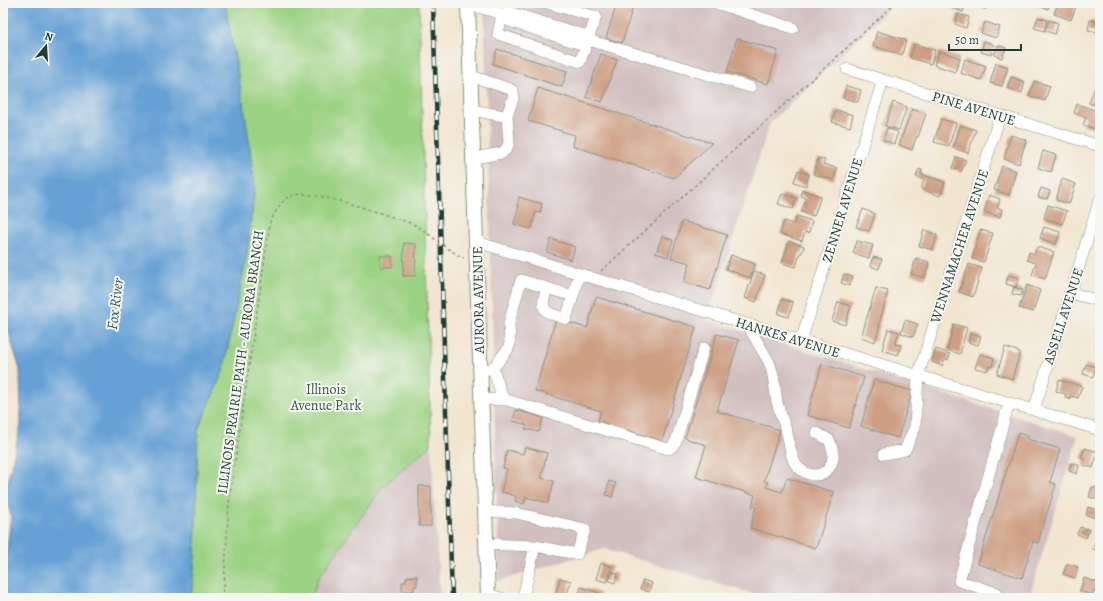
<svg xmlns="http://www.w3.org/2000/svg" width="1103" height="601" viewBox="0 0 1103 601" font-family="Alegreya,serif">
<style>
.industrial{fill:#d2bfc0}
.green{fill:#9cd283;stroke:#5e885c}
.water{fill:#66a0d5;stroke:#426e84}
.building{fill:#cd9e82}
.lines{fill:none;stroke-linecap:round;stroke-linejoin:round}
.minor-casing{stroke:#889282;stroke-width:12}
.major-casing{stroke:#889282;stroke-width:16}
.path{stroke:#889282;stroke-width:1.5;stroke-dasharray:3 3;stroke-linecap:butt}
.minor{stroke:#fff;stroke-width:11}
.major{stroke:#fff;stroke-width:14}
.rail-casing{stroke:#1f3d34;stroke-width:4.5}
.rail{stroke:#f6f6f2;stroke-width:3;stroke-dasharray:9;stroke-linecap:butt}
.labels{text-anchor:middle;stroke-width:4;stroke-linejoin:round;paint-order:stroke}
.street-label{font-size:14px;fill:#1f3d34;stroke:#f6f6f2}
.park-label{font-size:14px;fill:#385b44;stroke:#f6f6f2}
.water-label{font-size:15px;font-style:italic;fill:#345b64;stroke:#f6f6f2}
</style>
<rect width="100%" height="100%" fill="#f6f6f2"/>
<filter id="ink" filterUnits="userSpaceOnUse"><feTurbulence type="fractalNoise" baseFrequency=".025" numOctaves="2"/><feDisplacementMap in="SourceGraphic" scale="8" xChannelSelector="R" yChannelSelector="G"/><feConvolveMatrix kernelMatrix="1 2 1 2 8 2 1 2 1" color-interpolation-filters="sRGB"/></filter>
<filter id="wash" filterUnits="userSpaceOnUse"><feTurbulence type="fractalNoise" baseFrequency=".012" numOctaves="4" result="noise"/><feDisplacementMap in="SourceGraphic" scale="16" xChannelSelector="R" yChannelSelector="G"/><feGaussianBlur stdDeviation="0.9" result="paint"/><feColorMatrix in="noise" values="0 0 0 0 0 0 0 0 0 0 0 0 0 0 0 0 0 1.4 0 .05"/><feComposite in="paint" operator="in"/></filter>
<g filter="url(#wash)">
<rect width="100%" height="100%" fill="#f2e6d1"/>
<!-- industrial -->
<path class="industrial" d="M484,3H895L770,123L707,320L1078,436L1029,598H767L604,549L499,581Z
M431,445L440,598H312L317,580L383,486Z"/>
<!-- green -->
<path class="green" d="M225,3H419L431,445L383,486L317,580L312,598H191L195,557L198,430L223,371L246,260L255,187L246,120Z"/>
<!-- water -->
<path class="water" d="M3,3H225L246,120L255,187L246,260L223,371L198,430L195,557L191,598H3V579L11,516L5,493L21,424L20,370L3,314Z"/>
<g id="blocks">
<!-- building -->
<path class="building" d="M617,3H634L622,43L606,38Z
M953,3H966L963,12L951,8Z
M978,3H995L994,6L988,4L986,9L977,6Z
M1030,3H1050L1048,9Z
M1058,3L1077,4L1071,20L1054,14Z
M958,14L969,17L966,28L955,24Z
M1038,17L1047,20L1044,31L1034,28Z
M1049,20L1058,23L1055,34L1045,31Z
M1090,20L1100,22L1097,32L1088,30Z
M985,22L1000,27L996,38L981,33Z
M877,31L906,40L902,55L873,46Z
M737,38L778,51L768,84L727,72Z
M984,41L994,45L991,55L981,52Z
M914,44L935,50L931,64L910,58Z
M998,45L1006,48L1002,58L994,55Z
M497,49L567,71L562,87L493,64Z
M939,51L960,58L955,72L934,65Z
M601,54L617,60L602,102L586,97Z
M965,59L986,66L981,80L961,73Z
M996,63L1008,67L1002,86L990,83Z
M1011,77L1025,82L1022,93L1007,88Z
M1034,81L1050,86L1045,101L1029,96Z
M846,86L861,90L858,102L843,98Z
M1095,87L1100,89V107L1089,103Z
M538,88L712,143L674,178L573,146L575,135L528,121Z
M893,102L907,107L899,130L885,126Z
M1077,104L1100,112L1095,129L1083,125L1086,117L1074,113Z
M912,109L926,114L918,137H916L912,150L899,145Z
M836,110L853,115L850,127L832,122Z
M941,119L956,123L949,146L934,142Z
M961,125L976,130L968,153L953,148Z
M887,128L898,132L894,144L883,140Z
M1011,135L1026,140L1019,164L1004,159Z
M1043,151L1056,155L1051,172L1038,168Z
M956,157L966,160L961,172L952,168Z
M818,158L825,160L823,164L837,168L834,180L813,174Z
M1002,166L1016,171L1009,195L994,190Z
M919,169L922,170L921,174L945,182L940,196L921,189L924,180L916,177Z
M798,170L809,174L806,186L794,182Z
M1062,179L1076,184L1069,204L1056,200Z
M1041,188L1050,191L1047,199L1038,197Z
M802,190L821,196L814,216L801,212L806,198L801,196Z
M782,194L796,198L793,209L778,204Z
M989,195L1000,199L997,208L1002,209L1000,217L984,212Z
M519,197L542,204L540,213L536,212L531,229L514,224L519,206H517Z
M1048,205L1067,211L1062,224L1044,218Z
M863,209L875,214L869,231L856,227Z
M797,216L812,221L809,233L805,232L802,241L780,234L784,221L794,224Z
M682,221L727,235L710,290L684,282L690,263L671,258Z
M1044,227L1060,232L1056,244L1040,238Z
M924,230L937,235L933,250L919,246Z
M980,230L993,233L984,262L972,259Z
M662,236L673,240L668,257L656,253Z
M551,239L575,247L571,260L547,252Z
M789,241L804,246L802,253H800L796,267L782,263Z
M857,241L873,245L869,258L853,253Z
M404,243L416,244L415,276H403Z
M1037,247L1054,252L1045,279L1032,275L1036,263L1027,260L1029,252L1034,254Z
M731,255L755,264L750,278L726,269Z
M380,256H392V267H380Z
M873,257L882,259L879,269L870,266Z
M916,258L929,262L925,278L911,274Z
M969,264L982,268L973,297L959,292Z
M754,271L765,275L756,302L745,298Z
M844,274L853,277L849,286L841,283Z
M1009,275L1019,278L1016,287L1006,284Z
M1027,285L1040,290L1033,312L1019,308Z
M1014,287L1023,290L1021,296L1012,294Z
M876,288L888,291L879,325H880L875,342L861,337Z
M596,297L696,327L662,441L598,421L601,411L535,391L556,319L587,328Z
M782,299L793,302L789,317L778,314Z
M838,302L851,306L845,325L832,321Z
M905,320L918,324L913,337L901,333Z
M954,324L967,328L960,354L947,350Z
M888,329L899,332L895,344L901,345L898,355L882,350Z
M971,333L981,336L978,345L968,342Z
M717,334L739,340L717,411L780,430L764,481L768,482L766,487L782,492L787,478L834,492L816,548L750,528L756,507L752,506L755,495L696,477L706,445L685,438Z
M1005,347L1020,352L1012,379L997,374Z
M936,349L950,354L948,360L945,359L942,366L932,362Z
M980,354L994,358L992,367L989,366L987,371L975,368Z
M822,364L864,377L849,428L807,415Z
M1086,364L1096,367L1093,377L1083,374Z
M874,380L912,391L898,438L861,426Z
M1059,380L1082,386L1078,398L1071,396L1070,399L1065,397L1066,394L1056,391Z
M516,410L543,418L539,432L525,429L527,425L513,421Z
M1018,433L1028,436L1027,439L1060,449L1050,482L1056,484L1038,543L1033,541L1022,578L978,564Z
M525,447L547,453L541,478L554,481L548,503L526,497L524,504L515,501L516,496L501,492L507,469L503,468L507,450L523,454Z
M1085,448L1098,452L1093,468L1083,465L1085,460L1081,458Z
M1071,463L1079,465L1077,474L1069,471Z
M609,481L616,483L612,497L606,495Z
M419,486H431V526H419Z
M1092,487L1100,489V500L1089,497Z
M1088,507L1097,510L1095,518L1086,515Z
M1080,527L1089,530L1086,538L1077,534Z
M1097,537L1100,538V551L1093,549Z
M601,563L612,566L607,582L596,579Z
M1067,564L1078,567L1075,578L1063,574Z
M612,572L618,574L615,583L609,581Z
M417,576V586H414V591H402V582H406V577Z
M560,578L571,581L566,598L555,597Z
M1084,578L1100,583V592L1094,590L1092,595L1080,591Z
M643,580L652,583L649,592L640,589Z
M581,587L600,593L599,598H583L578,597Z"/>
</g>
</g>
<g filter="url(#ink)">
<use href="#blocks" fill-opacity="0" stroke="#889282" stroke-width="1"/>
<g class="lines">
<defs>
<path id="minor" d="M716,3L793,28
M468,4L502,14L509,21L578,43L588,40L750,87
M502,14L498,34L580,62L596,17L547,3
M502,14L509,12L584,35L588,40
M847,69L1100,146
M471,76L510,89L513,91L514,96L507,115L509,143L507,148L502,153L474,158
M472,110L504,116L507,115
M477,242L593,278L1100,430
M547,288C539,313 544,311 566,319L573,296
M1071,293L1100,301
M748,325C754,338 762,349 769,362C774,373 775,390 777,402C780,414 785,425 788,437C790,447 791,461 799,468C812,480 831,476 833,457C834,451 831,445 829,440L817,433
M801,341L883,80
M493,368L502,396L507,400
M480,371L493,368L508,349L510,343L509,323L521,280L573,296L579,274
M481,399L507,400L668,449L672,447L676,441L704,348
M1034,410L1100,199
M884,454L905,450L915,427L918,376L1000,116
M485,511L516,513L585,529L577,554L535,546L486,544
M997,593L959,581L1009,403
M487,594L501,598
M523,598L535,546"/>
<path id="major" d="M468,3L488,598"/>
</defs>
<!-- minor casing -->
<use href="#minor" class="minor-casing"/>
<!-- major casing -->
<use href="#major" class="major-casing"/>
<!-- path -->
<path class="path" d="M601,271L896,3
M221,598L224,586L229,503L270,222C275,213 281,200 291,196C310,187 391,217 413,224C431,234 446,250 464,258"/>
<!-- minor -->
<use href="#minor" class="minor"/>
<!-- major -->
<use href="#major" class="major"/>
<defs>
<path id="rail" d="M433,3L452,598"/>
</defs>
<!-- rail casing -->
<use href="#rail" class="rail-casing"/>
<!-- rail -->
<use href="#rail" class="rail"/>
</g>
</g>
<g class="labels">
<!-- street labels -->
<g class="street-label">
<text transform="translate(974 108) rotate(17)" y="5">PINE AVENUE</text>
<text transform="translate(842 210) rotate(-73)" y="5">ZENNER AVENUE</text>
<text transform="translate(959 246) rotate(-72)" y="5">WENNAMACHER AVENUE</text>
<text transform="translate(478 300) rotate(-91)" y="5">AURORA AVENUE</text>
<text transform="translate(1063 316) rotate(-72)" y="5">ASSELL AVENUE</text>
<text transform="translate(788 337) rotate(17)" y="5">HANKES AVENUE</text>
<text transform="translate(240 362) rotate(-82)" y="5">ILLINOIS PRAIRIE PATH - AURORA BRANCH</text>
</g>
<!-- park labels -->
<g class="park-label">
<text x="326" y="394">Illinois<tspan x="326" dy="16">Avenue Park</tspan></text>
</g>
<!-- water labels -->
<g class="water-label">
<text transform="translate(115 304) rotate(-83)" y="5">Fox River</text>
</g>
</g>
<!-- margin -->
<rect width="1103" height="601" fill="none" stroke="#f6f6f2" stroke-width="16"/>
<!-- north arrow -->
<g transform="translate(46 46) rotate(18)" stroke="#f6f6f2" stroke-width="3" paint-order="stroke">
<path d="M0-3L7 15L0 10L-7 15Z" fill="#1f3d34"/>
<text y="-6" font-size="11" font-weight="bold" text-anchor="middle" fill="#1f3d34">N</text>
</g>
<!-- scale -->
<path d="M949 44v6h72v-6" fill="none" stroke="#1f3d34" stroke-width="2"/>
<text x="955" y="44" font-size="12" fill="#1f3d34" stroke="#f6f6f2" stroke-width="3" paint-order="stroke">50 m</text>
</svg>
